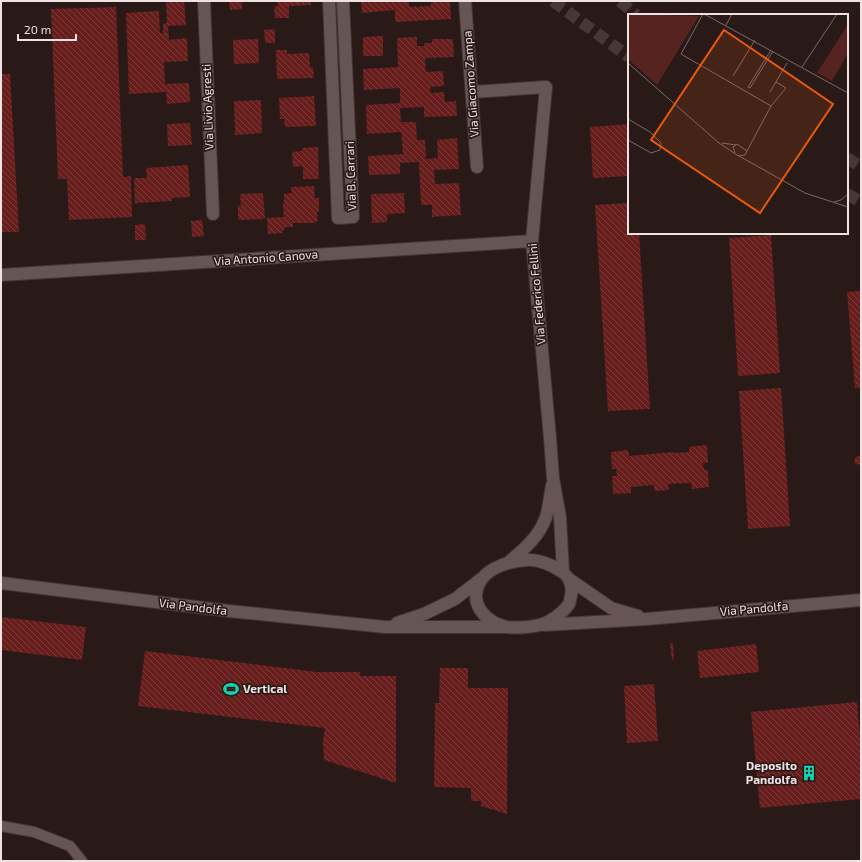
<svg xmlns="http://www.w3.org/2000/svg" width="862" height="862" viewBox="0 0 862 862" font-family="'Exo 2',sans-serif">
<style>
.building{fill:url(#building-back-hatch)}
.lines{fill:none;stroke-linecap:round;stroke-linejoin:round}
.trunk-tunnel{stroke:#473836;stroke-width:12;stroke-dasharray:12 6;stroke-linecap:butt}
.service-casing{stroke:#423635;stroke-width:12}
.minor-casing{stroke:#423635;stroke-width:14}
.service{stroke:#675553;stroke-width:10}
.minor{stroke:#675553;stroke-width:12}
.labels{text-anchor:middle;stroke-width:3.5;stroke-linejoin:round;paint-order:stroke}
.street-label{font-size:12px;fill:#eee3e2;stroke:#291a18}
.poi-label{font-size:12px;font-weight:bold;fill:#eee3e2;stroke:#291a18;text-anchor:start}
.inset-road{fill:none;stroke:#786a69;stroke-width:1}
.view{fill:#e8590c;fill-opacity:0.15;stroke:#e8590c;stroke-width:2}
.inset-edge{fill:none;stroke:#eee3e2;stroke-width:2}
</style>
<defs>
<pattern id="building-back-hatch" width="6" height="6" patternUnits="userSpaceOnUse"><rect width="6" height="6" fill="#661d1b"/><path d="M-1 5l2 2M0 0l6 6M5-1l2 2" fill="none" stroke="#7c3e3c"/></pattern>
</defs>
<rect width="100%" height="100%" fill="#291a18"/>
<!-- building -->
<path class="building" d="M166,1H184L186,25L168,26L169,40L187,38L188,61L164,62L165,84L189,83L190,102L167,104L166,92L129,94L126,13L159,11L160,33H163V24L167,23Z
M229,1H242V9L230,10Z
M277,1H311V5L289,6V18H275L274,7L278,6Z
M361,1H409V7L431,6V1H450L451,19L395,22V10L362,13Z
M116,7L123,177L131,176L132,217L69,220L67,179H58L51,9Z
M275,29V43H265L264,30Z
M383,36V56H363V37Z
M417,37V46H424V43H432V39H453L454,57L425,58L426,72L443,71L444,86L430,87L431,93L444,92L445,102L456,101L457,116L424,117V107L400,108L401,122H416L417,140H425L426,159L438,158L437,140L457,138L459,169L434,170L435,184L459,183L461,215L432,217V205H421L419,162L400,163V174L369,175L368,156L403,154L401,132L367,134L366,105L400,103V88L364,90L363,69L398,67L397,38Z
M258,39L259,63L234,64L233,40Z
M276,50H287V54L309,53L310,67H313L314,78L277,79Z
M1,74H10L19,232H1Z
M314,96L316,126L285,127L284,119H280L279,98Z
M261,100L262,133L235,135L234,101Z
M190,123L192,145L168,146L167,124Z
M629,124V176L593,178L590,127Z
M318,147L319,179H303V166L293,167L292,152L302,151V148Z
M188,165L190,197L172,198V201L135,203L134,178H147L146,168Z
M314,186L315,198H319V212H317L318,220L316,222L314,223H293V227H285V229L283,230V233L268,234L267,218L284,217L283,204H284V194L292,193L291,187Z
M263,193L265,219L238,220V206H241L240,194Z
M404,193L405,213L387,214V222L372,223L371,194Z
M629,203V233H639L650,409L608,411L595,205Z
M202,220L204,236L192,237L191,221Z
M145,224L146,240H135V225Z
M771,235L780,373L738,376L729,238Z
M861,291V388H855L847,292Z
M781,388L790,526L748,529L739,391Z
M707,445L708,462V463H703L704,470H708L709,487L692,489L691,483L668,484L669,490L654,491V485L631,487V493L613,494L612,476H617L616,469H612L611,452L628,450L629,456L674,452V453L689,452V447Z
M858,456L861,457L860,465L856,464L854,462L855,458Z
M1,617L86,627L82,660L1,650Z
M670,643H673L674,659L672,660Z
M756,644L759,672L700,678L697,651Z
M145,651L317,672H360V676H396V783L324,760L323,741L325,728L138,706Z
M440,668H468V688H508L507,814L481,806V801H471V788L434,787L435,703H439Z
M654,684L658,741L627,743L624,686Z
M857,702L861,748V799L760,808L751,712Z"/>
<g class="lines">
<!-- trunk-tunnel -->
<path class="trunk-tunnel" d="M553,1L629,57
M620,1L636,15
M847,158L861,167
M847,194L861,202"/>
<defs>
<path id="service" d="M1,826L34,832L70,846L82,861"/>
<path id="minor" d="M204,1L213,214
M329,1L338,218L353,217L343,1
M465,1L477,167
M472,92L546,87L532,241L550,438L553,478L560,517L563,572
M1,275L532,241
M509,562C524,549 539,537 546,517C549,507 550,496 552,485
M569,579L611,608L638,616
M1,583L229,611L385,627H506C517,628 528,628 539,625C549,623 563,613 569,604C570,602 570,599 571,596C573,585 569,575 559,570C552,565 537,559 528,560C506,561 477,570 476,596C476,606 483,616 492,621C496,624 501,625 506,627
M397,623L424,614L455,599L481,579
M545,625L647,619L861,600"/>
</defs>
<!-- service casing -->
<use href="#service" class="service-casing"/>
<!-- minor casing -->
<use href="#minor" class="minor-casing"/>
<!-- service -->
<use href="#service" class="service"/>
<!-- minor -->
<use href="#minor" class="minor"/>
</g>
<!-- icons -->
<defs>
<symbol id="stadium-bare" viewBox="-9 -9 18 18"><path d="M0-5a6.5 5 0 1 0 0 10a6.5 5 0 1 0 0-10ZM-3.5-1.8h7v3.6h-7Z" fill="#12d5b4" stroke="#291a18" stroke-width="2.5" paint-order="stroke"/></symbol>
<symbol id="building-bare" viewBox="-9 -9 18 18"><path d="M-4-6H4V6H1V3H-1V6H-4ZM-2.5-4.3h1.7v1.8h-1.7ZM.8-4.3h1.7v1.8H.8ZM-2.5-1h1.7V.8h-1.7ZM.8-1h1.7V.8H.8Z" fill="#12d5b4" stroke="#291a18" stroke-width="2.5" paint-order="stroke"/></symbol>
</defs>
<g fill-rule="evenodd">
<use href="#stadium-bare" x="220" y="678" width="22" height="22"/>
<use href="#building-bare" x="798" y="762" width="22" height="22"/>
</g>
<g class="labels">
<!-- street labels -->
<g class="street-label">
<text transform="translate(471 84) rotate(-94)" y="4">Via Giacomo Zampa</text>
<text transform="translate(208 107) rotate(-92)" y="4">Via Livio Agresti</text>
<text transform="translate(351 176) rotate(-92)" y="4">Via B. Carrari</text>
<text transform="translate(266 258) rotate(-4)" y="4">Via Antonio Canova</text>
<text transform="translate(537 294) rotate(-95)" y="4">Via Federico Fellini</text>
<text transform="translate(193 607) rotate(7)" y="4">Via Pandolfa</text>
<text transform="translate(754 609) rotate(-5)" y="4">Via Pandolfa</text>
</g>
<!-- poi labels -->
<g class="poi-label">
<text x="243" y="693">Vertical</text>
<text x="797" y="770" text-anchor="end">Deposito<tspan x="797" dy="14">Pandolfa</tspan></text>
</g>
</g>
<!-- overview -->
<g transform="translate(628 14)">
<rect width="220" height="220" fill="#291a18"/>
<path d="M0,0L71,2L29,71L0,45ZM219,12L220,39L204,67L189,59Z" fill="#572320"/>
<path class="inset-road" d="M75,0L53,40L143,92M76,0L220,79M98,11L104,0M143,36L120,73L122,74L145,37M0,49L91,129L109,141L111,142L117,141L119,137L109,130L105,133L107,139M174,53L209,0M105,62L127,26M142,78L159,49M0,105L22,118L33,129L32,136L23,139L0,126M94,129L108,131M119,137L143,92L158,74L148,68M111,142L177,179L220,193M206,188L213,186L220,180"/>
<path class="view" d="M96,16L205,90L132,199L23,126Z"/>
<rect width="220" height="220" class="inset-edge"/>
</g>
<!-- border -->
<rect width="862" height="862" fill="none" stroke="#eee3e2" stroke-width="4"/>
<!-- scale -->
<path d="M18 34v6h58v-6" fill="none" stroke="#eee3e2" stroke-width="2"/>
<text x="24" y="34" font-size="12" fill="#eee3e2" stroke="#291a18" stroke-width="3" paint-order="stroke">20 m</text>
</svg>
